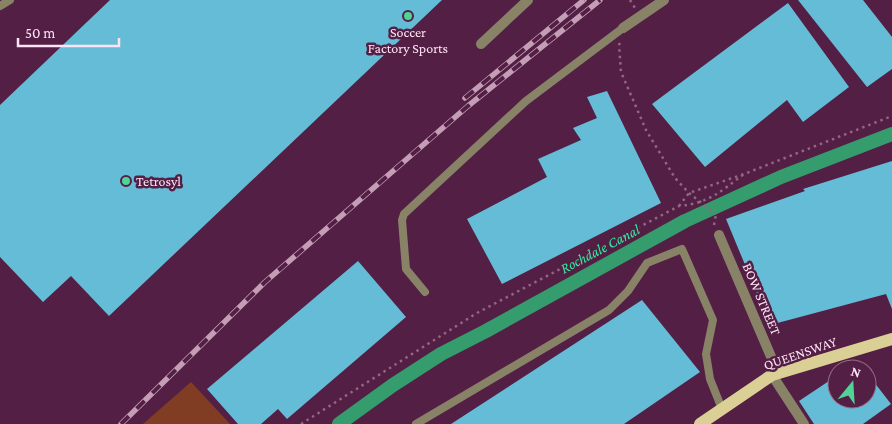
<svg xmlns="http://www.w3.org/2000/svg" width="892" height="424" viewBox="0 0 892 424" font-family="'Crimson Pro',serif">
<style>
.green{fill:#813d24}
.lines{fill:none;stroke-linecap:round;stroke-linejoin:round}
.canal{stroke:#349c6d;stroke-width:14}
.building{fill:#65bcd6}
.path{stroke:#926684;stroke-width:2.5;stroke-dasharray:2.5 4;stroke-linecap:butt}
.lane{stroke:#888367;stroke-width:8}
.street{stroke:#888367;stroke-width:10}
.primary{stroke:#dad095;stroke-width:12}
.rail-casing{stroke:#c39eb6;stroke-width:5.5}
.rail{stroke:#531f44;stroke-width:4;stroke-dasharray:11;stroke-linecap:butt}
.path-bridge{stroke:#926684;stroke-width:2.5;stroke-dasharray:2.5 4;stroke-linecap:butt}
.poi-dot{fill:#51d397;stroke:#531f44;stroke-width:2}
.labels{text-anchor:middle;stroke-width:5;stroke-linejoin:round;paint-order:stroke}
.poi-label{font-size:14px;fill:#ffe3f4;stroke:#531f44}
.street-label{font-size:14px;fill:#ffe3f4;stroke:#531f44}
.water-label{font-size:15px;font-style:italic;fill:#33eca1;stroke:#531f44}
</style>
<rect width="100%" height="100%" fill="#531f44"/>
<!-- green -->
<path class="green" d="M191,382L230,424H143Z"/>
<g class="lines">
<!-- canal -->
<path class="canal" d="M339,424L393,385L441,354L486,331L685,221L781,177L892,134"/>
</g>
<!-- building -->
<path class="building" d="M110,0H442L109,316L71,276L43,302L0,257V105Z
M798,0H863L892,37V69L867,87Z
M788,3L849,87L803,122L787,100L705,167L652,104Z
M607,91L661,203L502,284L467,219L547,177L538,159L581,140L573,128L597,118L587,97Z
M892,161V309L886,294L770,325L726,219L805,191L803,189Z
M358,261L406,317L287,419L278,409L261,424H238L207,389Z
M642,300L700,372L624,424H451Z
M867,373L891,404L863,424H814L799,401L829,381L837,392V399H867Z"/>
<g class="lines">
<!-- path -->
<path class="path" d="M630,0L635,8
M620,43L619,45L621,72L646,130L675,178L689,193L694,197
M679,206L689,193L744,174L892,116
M714,225L716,214
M301,424L477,313L679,206C709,203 720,192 744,174"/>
<!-- lane -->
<path class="lane" d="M0,6L10,0
M425,292L406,269L402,220L404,214L526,101L623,28
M416,424L609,310L628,291L647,263L682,249L713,320L706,354L710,379L722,409"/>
<!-- street -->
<path class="street" d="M623,28L664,0
M481,44L528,0
M719,235L778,373
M772,375L804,424"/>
<!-- primary -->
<path class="primary" d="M700,424L772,375L892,339"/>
<defs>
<path id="rail" d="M465,98L584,0
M121,424L265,282L468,106L600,0"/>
</defs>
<!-- rail casing -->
<use href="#rail" class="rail-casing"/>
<!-- rail -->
<use href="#rail" class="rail"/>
<!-- path-bridge -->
<path class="path-bridge" d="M694,197L716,214"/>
</g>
<!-- markers -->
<g class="poi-dot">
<circle cx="408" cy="16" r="5"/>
<circle cx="126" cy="181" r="5"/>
</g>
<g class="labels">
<!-- poi labels -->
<g class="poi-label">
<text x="408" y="37">Soccer<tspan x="408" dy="16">Factory Sports</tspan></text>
<text x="136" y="186" text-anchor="start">Tetrosyl</text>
</g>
<!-- street labels -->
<g class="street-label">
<text transform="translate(762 299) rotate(67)" y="5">BOW STREET</text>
<text transform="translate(800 353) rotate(-19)" y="5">QUEENSWAY</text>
</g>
<!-- water labels -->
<g class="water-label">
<text transform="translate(600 249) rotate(-28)" y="5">Rochdale Canal</text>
</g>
</g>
<!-- north arrow -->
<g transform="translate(852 384) rotate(18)"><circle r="24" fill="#531f44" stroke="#986d8a"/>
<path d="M0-4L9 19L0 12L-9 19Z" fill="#51d397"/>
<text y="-8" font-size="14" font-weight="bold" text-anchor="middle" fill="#ffe3f4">N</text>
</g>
<!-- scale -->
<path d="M18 38v8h101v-8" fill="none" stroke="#ffe3f4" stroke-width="2.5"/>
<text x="25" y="38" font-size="15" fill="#ffe3f4" stroke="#531f44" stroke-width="4" paint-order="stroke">50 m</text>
</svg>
